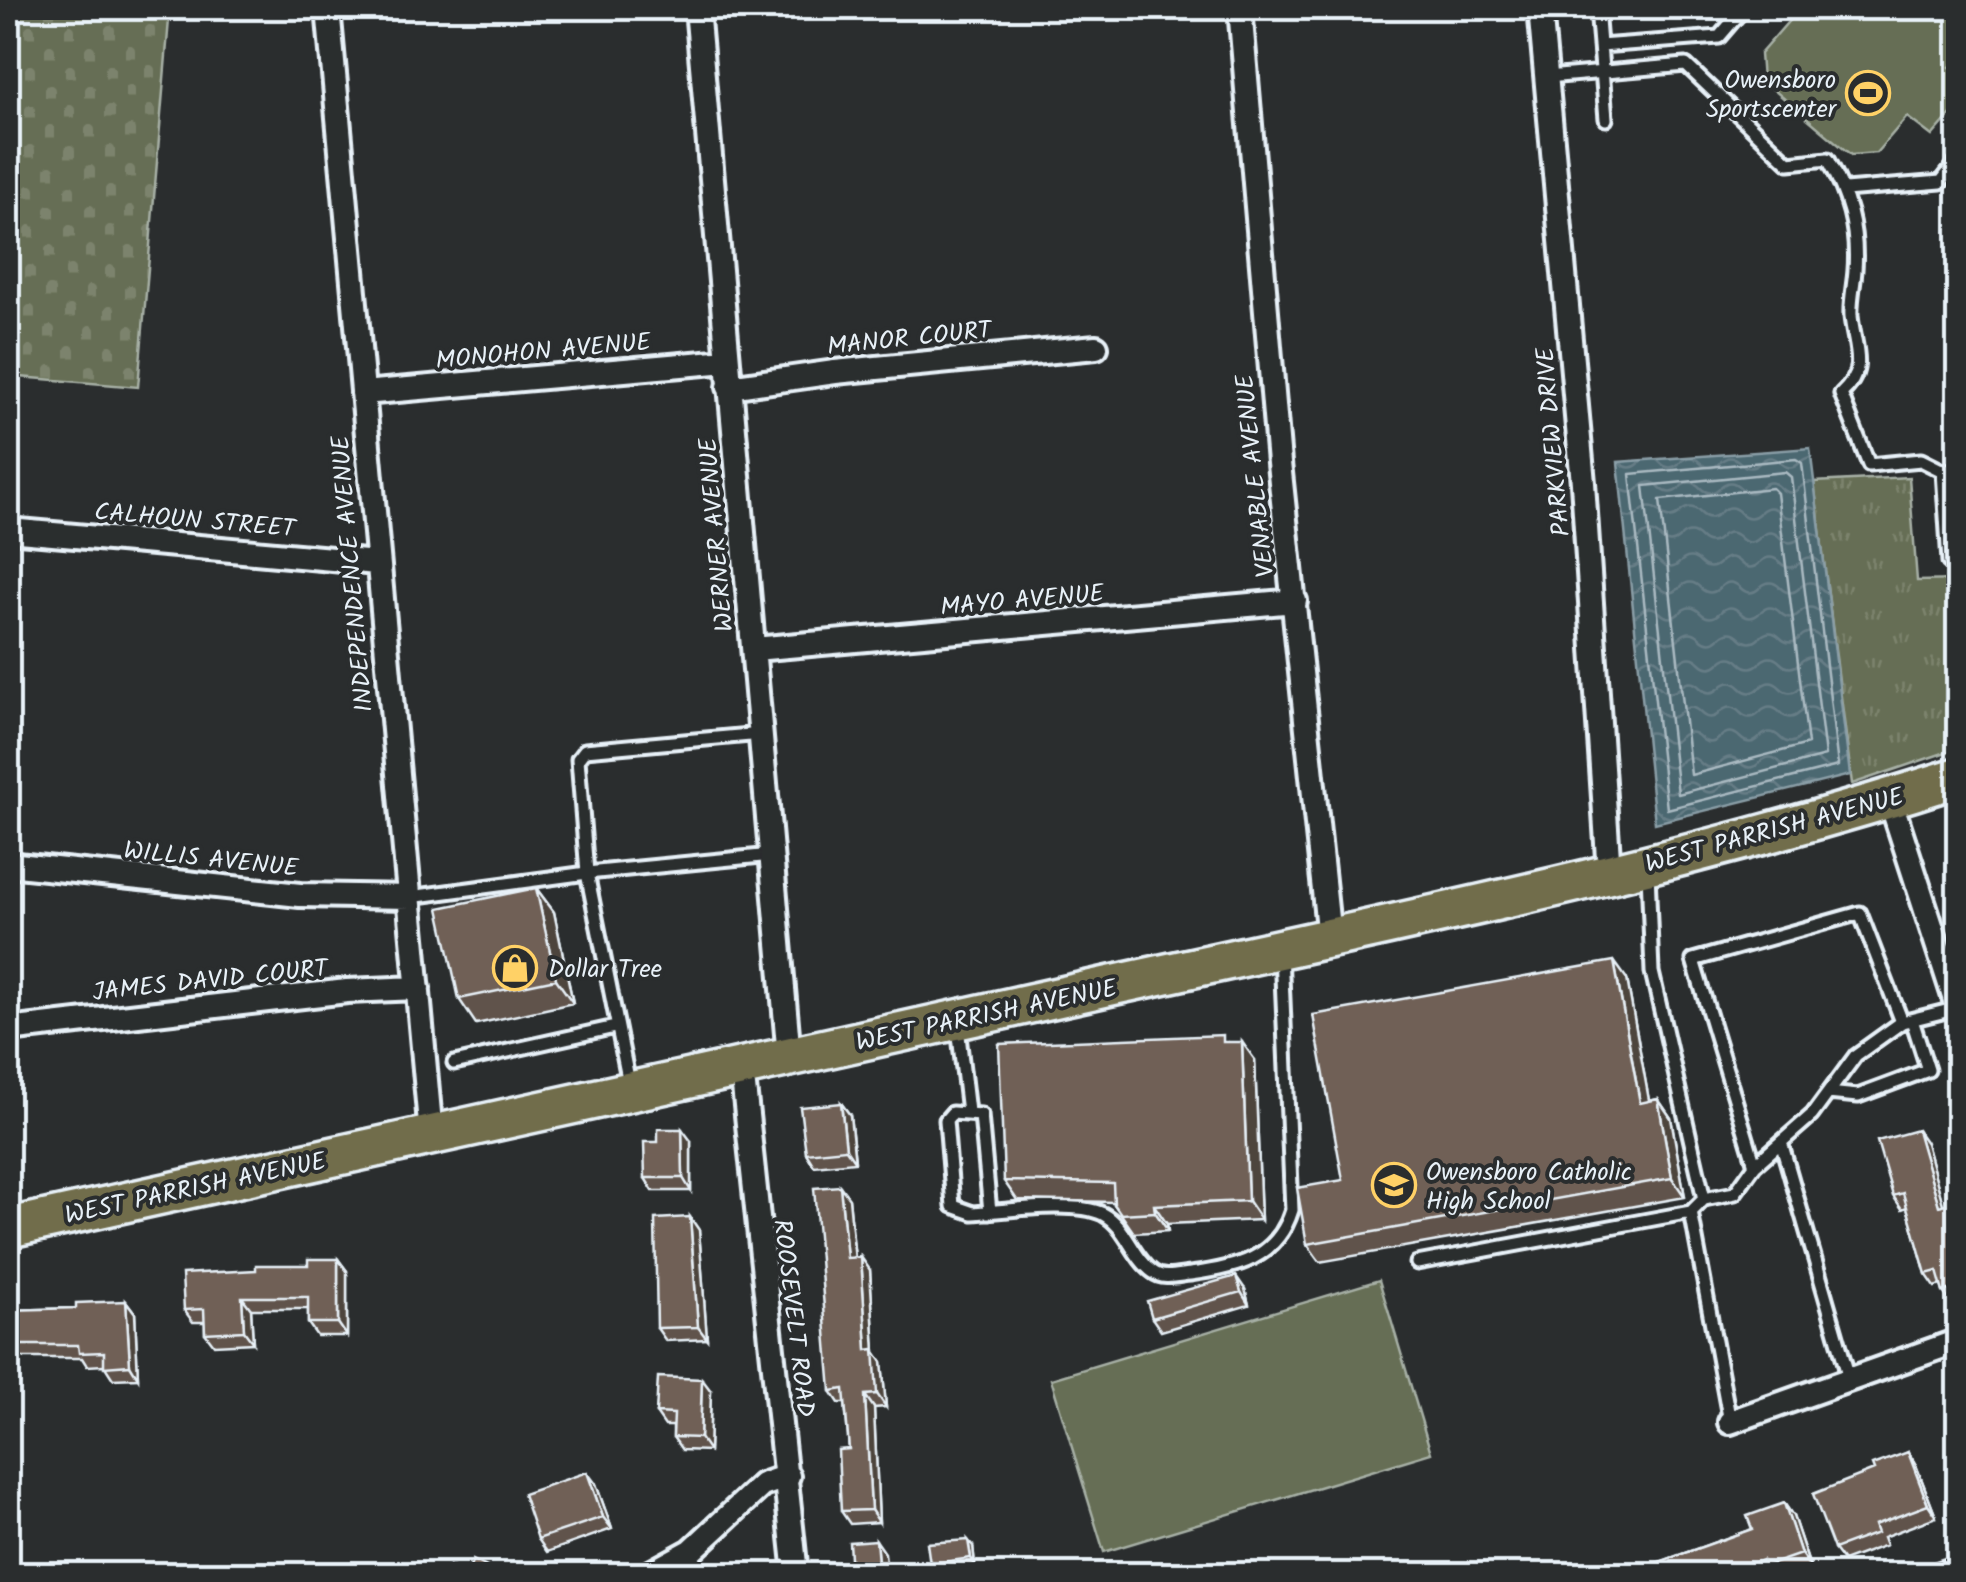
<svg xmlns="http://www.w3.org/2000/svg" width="1966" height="1582" viewBox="0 0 1966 1582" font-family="Kalam,sans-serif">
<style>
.grass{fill:url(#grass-tufts);stroke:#a7b0a6;stroke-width:2.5}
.cemetery{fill:url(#cemetery-stones);stroke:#a7b0a6;stroke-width:2.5}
.garden{fill:#666e54;stroke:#a7b0a6;stroke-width:2.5}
.water{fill:url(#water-waves);stroke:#8a9ea7;stroke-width:2.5}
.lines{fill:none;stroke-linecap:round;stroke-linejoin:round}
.shore{stroke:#aabac2;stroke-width:2.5}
.service-casing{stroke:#e8f1f8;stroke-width:19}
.minor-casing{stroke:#e8f1f8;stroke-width:30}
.primary-casing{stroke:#e8f1f8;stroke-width:45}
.service{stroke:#2a2d2e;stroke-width:11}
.minor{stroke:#2a2d2e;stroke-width:22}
.primary{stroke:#716d4b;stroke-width:38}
.wall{fill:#60534b;stroke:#e8f1f8;stroke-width:2.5}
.shaded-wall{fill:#4e443d;stroke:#e8f1f8;stroke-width:2.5}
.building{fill:#706157;stroke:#e8f1f8;stroke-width:2.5}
.labels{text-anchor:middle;stroke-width:8;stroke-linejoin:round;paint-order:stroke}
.poi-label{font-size:25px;fill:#e8f1f8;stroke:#2a2d2e;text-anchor:start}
.street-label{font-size:25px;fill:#e8f1f8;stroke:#2a2d2e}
</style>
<defs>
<pattern id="grass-tufts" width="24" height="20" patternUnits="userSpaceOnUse" patternTransform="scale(2.5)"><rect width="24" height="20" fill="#666e54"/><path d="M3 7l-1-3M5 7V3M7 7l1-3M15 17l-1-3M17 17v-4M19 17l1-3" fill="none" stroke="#7c836d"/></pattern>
<pattern id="cemetery-stones" width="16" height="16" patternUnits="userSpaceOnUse" patternTransform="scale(2.5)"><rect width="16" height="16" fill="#666e54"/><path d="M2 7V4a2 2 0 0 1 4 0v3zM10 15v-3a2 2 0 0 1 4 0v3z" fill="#7c836d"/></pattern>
<pattern id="water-waves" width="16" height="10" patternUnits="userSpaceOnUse" patternTransform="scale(2.5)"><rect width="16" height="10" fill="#4c6771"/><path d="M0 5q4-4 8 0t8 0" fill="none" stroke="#667d86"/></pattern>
</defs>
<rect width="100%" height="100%" fill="#2a2d2e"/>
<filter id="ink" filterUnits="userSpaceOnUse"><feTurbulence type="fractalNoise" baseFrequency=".01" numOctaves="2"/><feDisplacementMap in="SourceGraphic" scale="20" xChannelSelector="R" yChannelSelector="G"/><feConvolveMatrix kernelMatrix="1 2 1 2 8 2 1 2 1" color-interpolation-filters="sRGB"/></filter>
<g filter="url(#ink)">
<!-- grass -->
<path class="grass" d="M1909,477L1917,581L1958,580V748L1852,784L1814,482Z"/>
<!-- cemetery -->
<path class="cemetery" d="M8,8H170L138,387L8,376Z"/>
<!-- garden -->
<path class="garden" d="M1800,8H1958V57L1950,67L1958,75V106L1932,136L1907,117L1876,153L1851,155L1762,80L1760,54Z
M1379,1280L1431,1453L1104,1552L1051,1379Z"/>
<!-- water -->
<path class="water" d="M1810,448L1850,775L1655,823L1618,462Z"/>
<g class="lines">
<!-- shore -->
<path class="shore" d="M1796,459L1802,463L1838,766L1667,809L1630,474Z
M1785,472L1791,477L1825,756L1678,794L1644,486Z
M1772,488L1777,493L1808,744L1691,775L1660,500Z"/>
<defs>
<path id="service" d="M1597,8L1606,119
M1600,46L1719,37L1744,8
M1547,77L1686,65L1789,163L1828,159C1848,195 1858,228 1855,270C1854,285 1850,301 1851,316C1854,348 1869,369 1841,394L1869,465L1921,460L1943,471L1958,470
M1845,190L1941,182L1958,160
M1943,471L1949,562L1958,565
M761,734L585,750L578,759L587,873L772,855
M1648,872L1652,972L1704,1199L1735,1193L1755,1165
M410,897L587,873L630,1088
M1902,1022L1856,1055L1812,1115L1755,1165L1693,960L1860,913L1902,1022L1958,1008
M958,1027L968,1112
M454,1063L615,1027
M1828,1093L1858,1096L1928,1070L1912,1020
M1781,1142L1849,1378
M990,1212L981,1115L952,1113L946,1120L953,1206L973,1213C1005,1211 1074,1200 1103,1214C1126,1226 1132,1257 1153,1272C1163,1280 1178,1275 1190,1274C1236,1268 1277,1259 1292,1210L1281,953
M1691,1212L1730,1422
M1417,1263L1691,1212L1704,1199"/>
<path id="minor" d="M328,8L431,1135
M697,8L789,1057
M1240,8L1279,463L1329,938
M1540,8L1583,483L1609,873
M729,387L835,372L1096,347
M363,393L727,361
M8,530L377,563
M754,649L1295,601
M1890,799L1958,1009
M8,864L300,895L410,897
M8,1030L347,991L418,988
M742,1068L796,1574
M1730,1422L1958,1341
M649,1574L691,1551L762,1485L788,1476
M1941,1574L1958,1568"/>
<path id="primary" d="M8,1228C375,1149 742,1067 1109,986C1393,924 1681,866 1958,777"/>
</defs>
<!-- service casing -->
<use href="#service" class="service-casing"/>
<!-- minor casing -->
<use href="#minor" class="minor-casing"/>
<!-- primary casing -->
<use href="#primary" class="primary-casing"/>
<!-- service -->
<use href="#service" class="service"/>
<!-- minor -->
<use href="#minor" class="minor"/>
<!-- primary -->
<use href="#primary" class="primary"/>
</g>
<!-- wall -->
<path class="wall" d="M536,888L554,912L573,1003L476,1024L459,999Z
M1627,979L1649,1101L1658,1099L1671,1118L1685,1197L1320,1262L1307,1244L1343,1180Z
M1228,1042L1255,1060L1261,1220L1167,1224L1168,1231L1134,1233L1114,1204V1202L1017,1200L1004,1181Z
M841,1103L850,1115L855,1162L814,1166L806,1153Z
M691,1141V1191H653L645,1178L658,1142Z
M1926,1143L1943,1205L1958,1216V1302L1952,1304L1943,1292L1941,1285L1935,1287L1926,1274L1907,1207L1902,1209L1893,1196Z
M849,1198L855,1258L870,1270L875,1352L882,1362L886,1407L874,1408L879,1522L850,1524L841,1511L849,1449L845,1403H839L831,1391Z
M699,1230L707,1339L666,1341L657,1328Z
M338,1259L347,1271V1336H317L308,1323V1309H251L253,1343L214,1345L205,1333V1322H193L184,1310L256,1270L308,1265Z
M1245,1289L1249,1305L1161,1331L1152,1318Z
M126,1301L135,1313L138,1378L113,1379L104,1365L87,1366L82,1358H15V1366L8,1367V1310L76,1308Z
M711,1391L709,1451L682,1450L673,1437V1426H665L656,1413Z
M1908,1452L1916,1465L1936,1517L1883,1537L1886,1545L1843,1561L1834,1549L1874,1470Z
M596,1484L612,1529L547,1552L538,1539Z
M1784,1503L1793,1516L1810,1567L1788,1574H1626L1752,1529Z
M973,1546L975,1565L935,1570L930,1564Z"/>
<!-- shaded-wall -->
<path class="shaded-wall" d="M536,888L554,912L573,1003L556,979Z
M1614,961L1627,979L1653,1122L1640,1103Z
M1242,1042L1255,1060L1261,1220L1248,1201Z
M1658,1099L1671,1118L1685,1197L1672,1178Z
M841,1103L850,1115L855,1162L846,1149Z
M682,1129L691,1141V1191L683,1178Z
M1917,1130L1926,1143L1947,1219L1939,1206Z
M840,1186L849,1198L856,1271L847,1258Z
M1949,1203L1958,1219V1238Z
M1154,1205L1167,1224L1168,1231L1155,1212Z
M690,1217L699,1230L707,1339L698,1327Z
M861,1257L870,1270L875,1352L882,1362L886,1407L877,1394L867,1350Z
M338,1259L347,1271V1336L338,1323Z
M1236,1276L1245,1289L1249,1305L1241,1292Z
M242,1297L251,1309L253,1343L244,1331Z
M126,1301L135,1313L138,1378L130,1365Z
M8,1347L15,1358V1366L8,1355Z
M702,1379L711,1391L709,1451L700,1438Z
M865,1395L874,1408L879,1522L871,1510Z
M1908,1452L1916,1465L1936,1517L1928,1505Z
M587,1472L596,1484L612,1529L603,1517Z
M1784,1503L1793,1516L1810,1567L1801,1554Z
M876,1540L885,1553L887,1574H879Z
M968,1540L973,1546L975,1565L971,1558Z"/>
<!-- building -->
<path class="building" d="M536,888L556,979L459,999L439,908Z
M1614,961L1640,1103L1658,1099L1672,1178L1307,1244L1297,1188L1343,1180L1313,1015Z
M1223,1035V1042H1242L1248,1201L1154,1205L1155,1212L1121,1214L1114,1204L1113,1183L1004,1181L999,1044Z
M841,1103L846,1149L806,1153L800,1107Z
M658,1129H682L683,1178H645L644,1142H658Z
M1917,1130L1939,1206L1949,1203L1958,1238V1287L1943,1292L1937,1271L1926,1274L1903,1193L1893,1196L1877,1141Z
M840,1186L847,1258L861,1257L867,1350L874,1349L877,1394L865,1395L871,1510L841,1511L838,1450L849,1449L844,1389L831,1391L814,1188Z
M690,1217L698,1327L657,1328L655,1219Z
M308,1259H338V1323H308V1297H242L244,1331L205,1333L204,1309L184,1310L182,1274L256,1270V1265H308Z
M1236,1276L1241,1292L1152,1318L1147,1301Z
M126,1301L130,1365L104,1367V1352L79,1353L78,1345H8V1310L76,1308V1303Z
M658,1377L702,1379L700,1438L673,1437L674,1414L656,1413Z
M1908,1452L1928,1505L1874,1525L1877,1533L1834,1549L1813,1494L1874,1470L1872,1465Z
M587,1472L603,1517L538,1539L523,1494Z
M1784,1503L1801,1554L1764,1567L1762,1560L1728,1574H1626L1752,1529L1747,1516Z
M876,1540L879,1574H851L849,1542Z
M968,1540L971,1558L930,1564L927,1543Z
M473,1560L495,1571L493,1574H446L450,1566L467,1574Z"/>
</g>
<!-- icons -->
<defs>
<symbol id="stadium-ring" viewBox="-11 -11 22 22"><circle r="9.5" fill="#2a2d2e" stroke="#ffd166" stroke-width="1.5"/><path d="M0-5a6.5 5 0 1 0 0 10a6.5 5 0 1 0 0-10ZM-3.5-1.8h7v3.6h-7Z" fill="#ffd166"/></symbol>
<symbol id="shop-ring" viewBox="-11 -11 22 22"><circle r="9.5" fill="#2a2d2e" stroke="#ffd166" stroke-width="1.5"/><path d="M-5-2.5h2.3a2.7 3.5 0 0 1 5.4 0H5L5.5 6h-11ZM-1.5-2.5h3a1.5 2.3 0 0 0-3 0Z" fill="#ffd166"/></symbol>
<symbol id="school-ring" viewBox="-11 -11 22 22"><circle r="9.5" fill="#2a2d2e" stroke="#ffd166" stroke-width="1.5"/><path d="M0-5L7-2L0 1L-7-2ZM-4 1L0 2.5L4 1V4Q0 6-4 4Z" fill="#ffd166"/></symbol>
</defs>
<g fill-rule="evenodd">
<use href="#stadium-ring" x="1843" y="68" width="50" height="50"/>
<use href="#shop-ring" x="490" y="943" width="50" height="50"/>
<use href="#school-ring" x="1369" y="1160" width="50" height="50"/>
</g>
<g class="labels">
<!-- poi labels -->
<g class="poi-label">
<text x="1836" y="88" text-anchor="end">Owensboro<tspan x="1836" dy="29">Sportscenter</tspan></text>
<text x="548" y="977">Dollar Tree</text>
<text x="1426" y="1180">Owensboro Catholic<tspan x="1426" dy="29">High School</tspan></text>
</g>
<!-- street labels -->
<g class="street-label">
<text transform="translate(909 337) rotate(-6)" y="9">MANOR COURT</text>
<text transform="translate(543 350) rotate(-5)" y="9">MONOHON AVENUE</text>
<text transform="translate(1552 442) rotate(-95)" y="9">PARKVIEW DRIVE</text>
<text transform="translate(1254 476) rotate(-96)" y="9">VENABLE AVENUE</text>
<text transform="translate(195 519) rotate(5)" y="9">CALHOUN STREET</text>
<text transform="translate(715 535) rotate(-95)" y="9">WERNER AVENUE</text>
<text transform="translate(351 574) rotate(-95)" y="9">INDEPENDENCE AVENUE</text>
<text transform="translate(1022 599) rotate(-5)" y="9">MAYO AVENUE</text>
<text transform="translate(1774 829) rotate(-15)" y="9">WEST PARRISH AVENUE</text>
<text transform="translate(211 858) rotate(6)" y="9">WILLIS AVENUE</text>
<text transform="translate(210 979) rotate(-6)" y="9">JAMES DAVID COURT</text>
<text transform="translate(986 1014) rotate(-12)" y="9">WEST PARRISH AVENUE</text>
<text transform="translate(195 1187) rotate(-12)" y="9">WEST PARRISH AVENUE</text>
<text transform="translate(795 1318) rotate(83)" y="9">ROOSEVELT ROAD</text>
</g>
</g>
<!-- margin -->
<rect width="1966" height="1582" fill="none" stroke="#2a2d2e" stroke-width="40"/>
<rect x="20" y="20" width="1926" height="1542" fill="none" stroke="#e8f1f8" stroke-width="4" filter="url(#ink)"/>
</svg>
